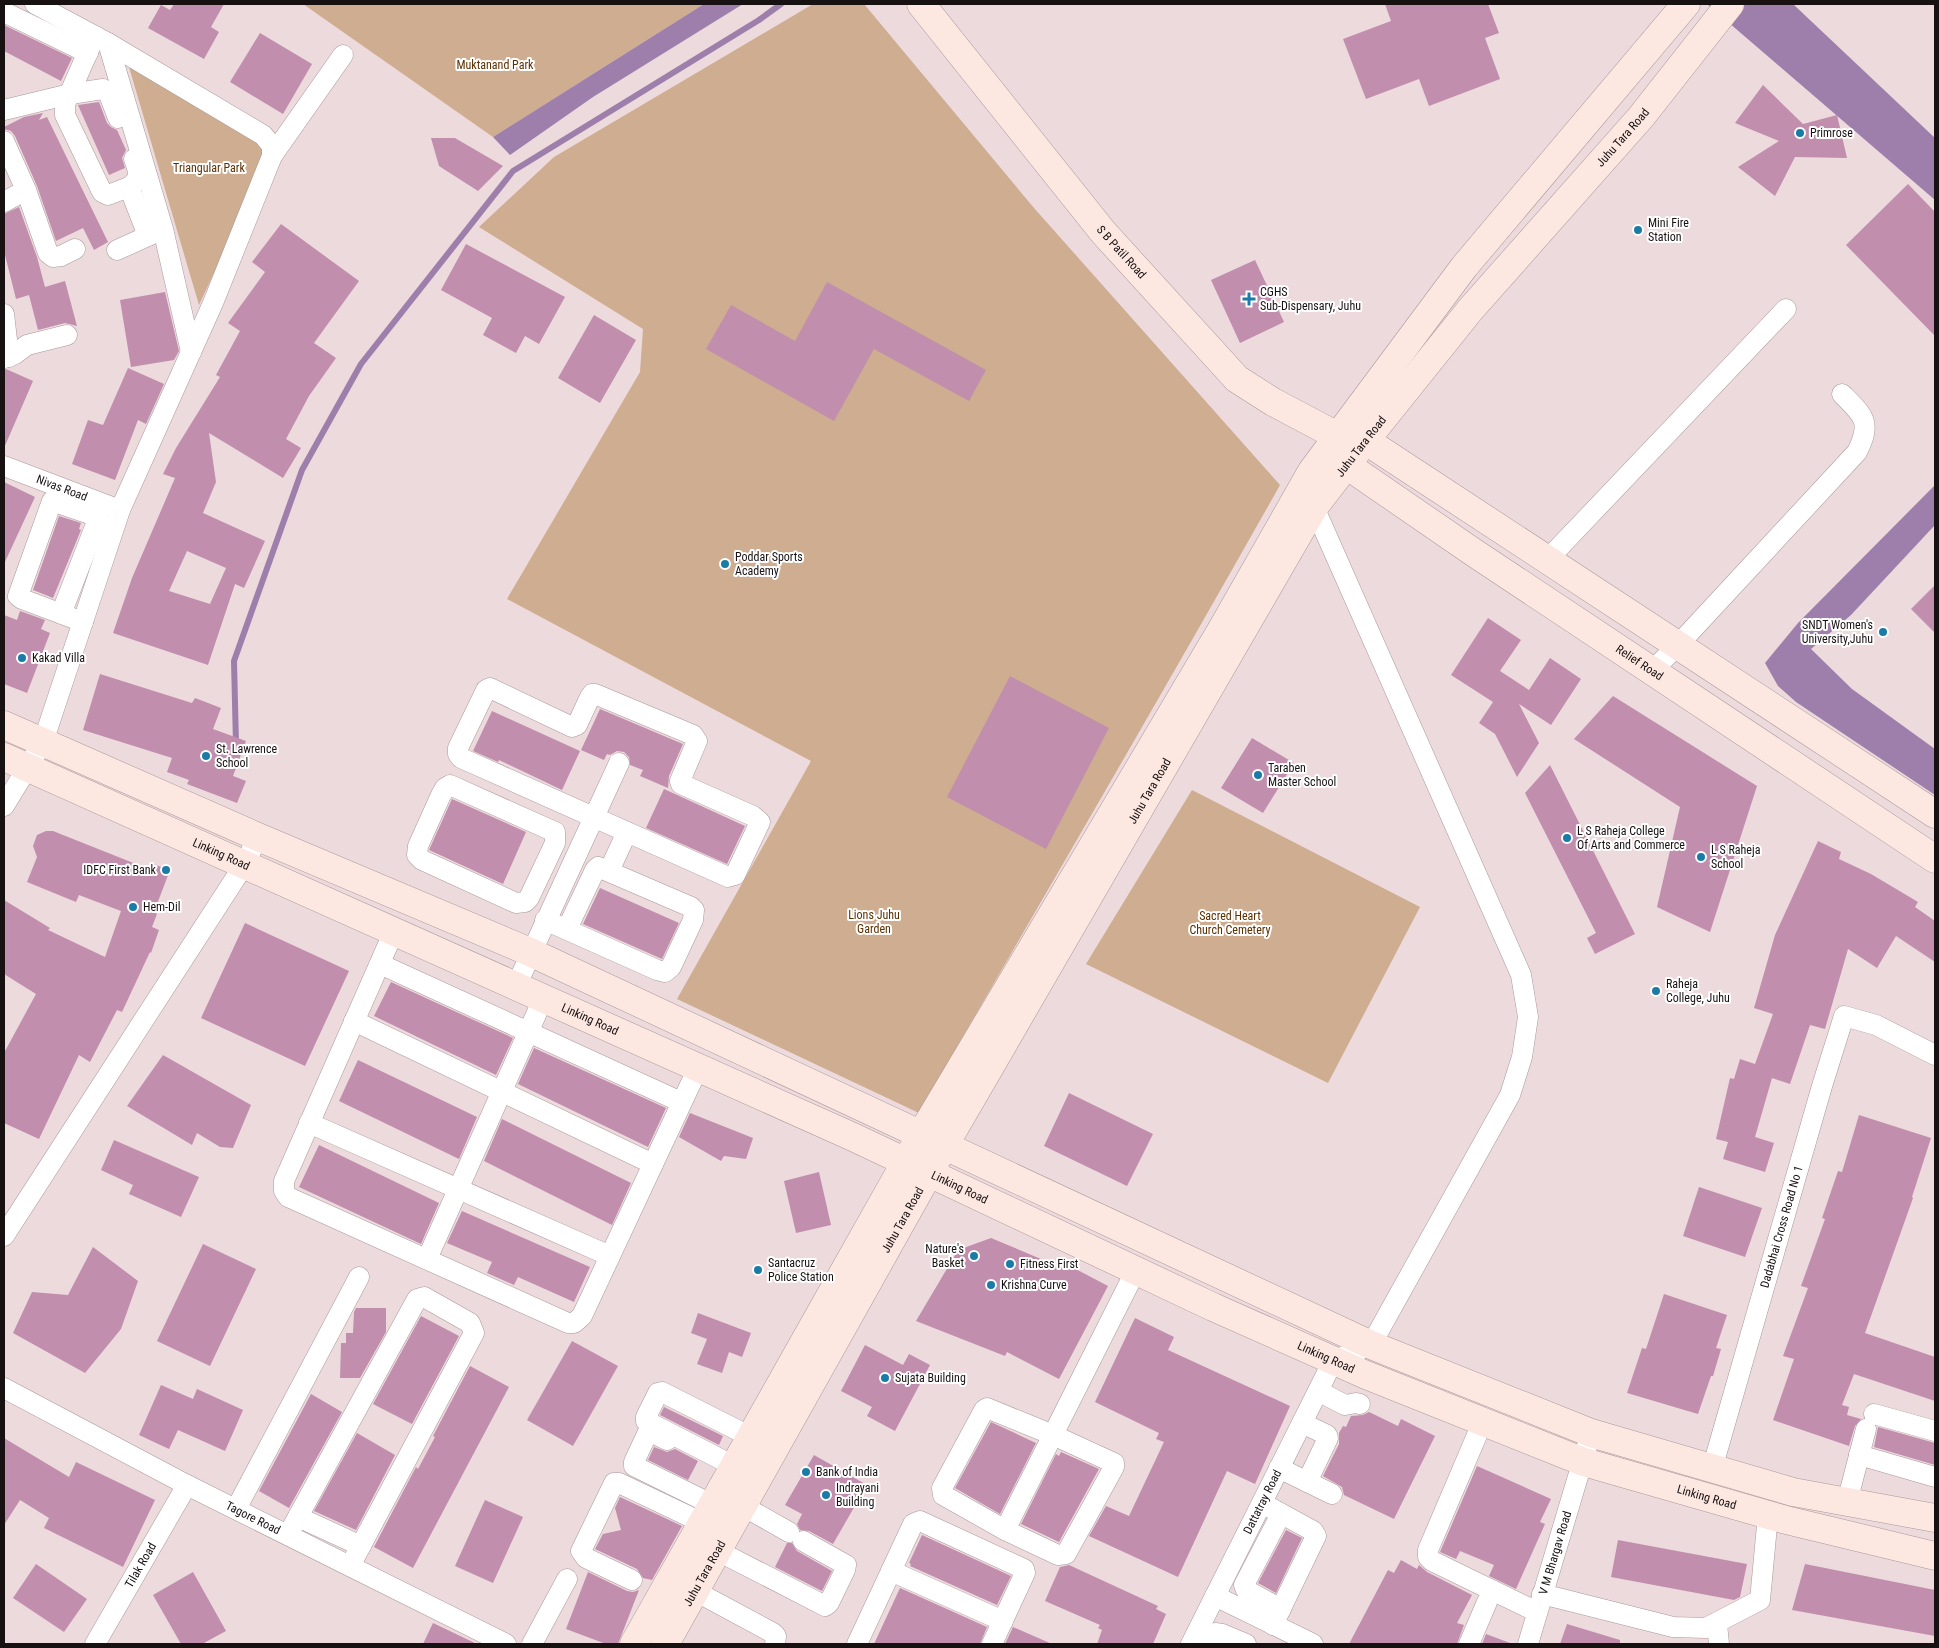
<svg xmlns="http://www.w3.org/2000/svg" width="1939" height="1648" viewBox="0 0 1939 1648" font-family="'Roboto Condensed',sans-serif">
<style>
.green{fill:#cead90}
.water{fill:#9e7fac}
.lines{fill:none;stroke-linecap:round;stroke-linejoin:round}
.stream{stroke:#9e7fac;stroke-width:6}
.building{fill:#c18ead;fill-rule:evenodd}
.street-casing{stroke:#aa989b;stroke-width:21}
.secondary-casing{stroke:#aa989b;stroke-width:29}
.street{stroke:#fff;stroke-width:20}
.secondary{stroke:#fce7e1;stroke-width:28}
.poi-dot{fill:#1a7ba7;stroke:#fff;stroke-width:2}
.labels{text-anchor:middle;stroke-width:4;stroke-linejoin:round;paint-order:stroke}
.park-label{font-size:12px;fill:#5a3000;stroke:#fff}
.poi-label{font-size:12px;fill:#171112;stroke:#fff;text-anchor:start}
.street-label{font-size:12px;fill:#171112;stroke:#fff}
</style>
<rect width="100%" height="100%" fill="#eddadc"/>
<!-- green -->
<path class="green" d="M303,4H704L493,137Z
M813,4H864L1034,208L1280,485C1162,695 1039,904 919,1113L677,999L811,761L507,599L640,372L643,329L479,227L554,157Z
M129,67L267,148L245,206L199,305Z
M1192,790L1420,907L1328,1083L1086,964Z"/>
<!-- water -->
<path class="water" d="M704,4H743L593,97L510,155L493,137Z
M1707,4H1793L1935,138V200Z
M1935,485V525L1851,615L1811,649L1852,689L1935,749V795L1796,702L1778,686L1765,663L1798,623Z"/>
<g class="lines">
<!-- stream -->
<path class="stream" d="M236,745L234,661L302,470L361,364L513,171L759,20L781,4"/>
</g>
<!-- building -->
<path class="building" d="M174,4H224L211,27L219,32L204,59L148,28L161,5L170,10Z
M1385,4H1488L1499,33L1485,38L1500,79L1429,106L1419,79L1366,99L1343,39L1391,21Z
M4,25L72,58L61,81L4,51Z
M260,33L312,64L283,114L230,82Z
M1763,85L1803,124L1837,115L1847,158L1795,157L1775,196L1738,167L1779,141L1735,123Z
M99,102L107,123L111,127L117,130L126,150L122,158L125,168L109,175L78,105Z
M43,113L39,120L47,117L108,242L94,250L83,228L56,241L37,186L15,136L11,131L4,129V127L24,117Z
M431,138H455L503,166L478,191L439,166Z
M1908,184L1935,212V336L1846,245Z
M19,207L37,257L45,287L65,281L77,326L65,323L38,330L29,295L16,299L4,251V214Z
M281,224L359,281L314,343L336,358L309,396L286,439L301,448L283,478L209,433L216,482L203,513L265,541L244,588L235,584L208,665L113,633L132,578L175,478L163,474L176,448L220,377L216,375L240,331L228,323L265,272L252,262ZM187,551L226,568L210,604L169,591Z
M466,244L565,297L539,344L525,336L516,353L483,335L492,318L441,290Z
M1255,260L1284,322L1240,343L1211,280Z
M827,282L986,370L969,401L874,349L834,421L706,349L731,305L795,341Z
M165,292L179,351L174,360L131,367L120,300Z
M594,315L636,340L600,403L558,378Z
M128,368L164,384L146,424L138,420L115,480L72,464L88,420L103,425Z
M6,369L33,381L4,448V370Z
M4,482L35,497L4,564Z
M59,516L81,523L79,529L81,530L53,598L33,590Z
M1935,585V633L1911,609Z
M20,611L45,620L41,629L50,633L27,693L4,684V615L17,620Z
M1488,618L1521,640L1500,671L1529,690L1550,658L1581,679L1551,725L1519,704L1539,743L1517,777L1495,734L1479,723L1493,702L1451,675Z
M100,674L192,703L195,698L221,708L213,729L246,741L233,776L246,781L237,803L187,784L189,780L167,772L172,758L83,730Z
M1010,676L1109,728L1046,849L947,797Z
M1613,696L1757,786L1710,932L1657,907L1680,807L1574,739Z
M600,709L683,744L669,776L668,788L640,776L643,770L630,765L629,757L624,752L617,751L610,755L607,754L604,760L581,750Z
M492,711L580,751L562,790L499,760L498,762L473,751Z
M1252,738L1294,763L1263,813L1221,788Z
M1550,765L1635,934L1595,954L1587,938L1596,933L1525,793Z
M664,789L745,826L727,864L646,828Z
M452,799L526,832L503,884L429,850Z
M46,831H53L151,870L153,864L170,870L154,912L157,914L152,927L159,930L151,953L150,952L122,1012L117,1010L90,1062L79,1055L39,1139L4,1123V1053L36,994L4,974V900L50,928L48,930L105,957L121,911L79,895L76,902L27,882L37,857L33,846L37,835Z
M1818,841L1841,852L1839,859L1871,874L1918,902L1915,907L1935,921V962L1896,936L1877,968L1848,949L1825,1029L1810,1025L1790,1084L1772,1078L1755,1137L1774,1143L1765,1172L1723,1159L1728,1142L1716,1139L1730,1078L1734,1079L1740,1059L1755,1064L1773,1014L1754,1008L1775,935Z
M600,888L679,923L662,959L583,924Z
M245,923L349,971L305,1066L201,1018Z
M391,982L513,1038L496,1075L374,1016Z
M534,1048L666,1108L648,1147L518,1084Z
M163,1055L251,1105L233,1148L220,1147L197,1133L192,1145L127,1106Z
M358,1060L477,1117L459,1159L339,1101Z
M1069,1093L1153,1134L1127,1186L1044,1146Z
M690,1113L753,1138L746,1159L724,1156L721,1161L679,1137Z
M1859,1115L1931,1138L1912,1197L1913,1198L1865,1333L1935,1357V1401L1854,1374L1842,1405L1849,1407L1847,1415L1861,1419L1855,1426L1849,1446L1773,1420L1794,1359L1783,1356L1808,1288L1801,1286L1825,1219L1822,1218L1838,1171L1842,1172Z
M502,1119L631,1183L612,1225L484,1161Z
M114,1140L199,1177L181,1217L129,1194L133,1185L101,1170Z
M319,1145L439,1203L421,1244L299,1187Z
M819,1172L831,1225L796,1233L784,1181Z
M1699,1187L1762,1208L1745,1257L1683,1236Z
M462,1211L590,1267L574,1302L518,1277L514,1285L487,1273L492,1262L447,1243Z
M991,1238L1067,1270L1070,1266L1108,1286L1059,1379L1007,1352L1005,1356L916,1321L958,1250Z
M203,1244L256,1269L210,1366L157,1341Z
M93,1247L138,1281L121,1329L85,1373L13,1333L32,1292L68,1295Z
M1664,1294L1727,1315L1716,1348L1721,1349L1713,1376H1711L1698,1414L1627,1393L1642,1348L1646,1349Z
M356,1308H386V1332L360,1378H340L341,1343H346V1333H353L354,1312Z
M698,1313L751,1333L742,1357L729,1352L722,1373L697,1364L707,1339L691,1333Z
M421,1316L459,1336L412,1424L373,1404Z
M1135,1318L1174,1337L1168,1350L1290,1406L1255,1484L1227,1471L1178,1577L1089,1536L1106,1506L1129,1516L1164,1442L1156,1439L1159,1433L1095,1402Z
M572,1341L618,1366L573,1446L527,1420Z
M865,1345L903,1365L909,1354L930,1365L895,1431L867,1416L872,1407L841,1391Z
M470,1366L509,1387L413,1568L374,1547L416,1467L418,1469L435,1437L433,1436Z
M161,1385L193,1399L197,1389L243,1410L225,1451L178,1430L169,1449L139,1435Z
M311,1394L342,1412L289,1508L259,1491Z
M664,1407L723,1436L719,1445L660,1415Z
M1369,1412L1398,1426L1401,1419L1435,1436L1394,1519L1344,1495L1342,1487L1323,1476L1339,1444V1433L1343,1426L1346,1427L1351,1416L1363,1415Z
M991,1422L1036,1443L1000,1514L955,1488Z
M1878,1427L1935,1443V1465L1874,1447Z
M357,1433L395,1455L356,1530L314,1511Z
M4,1438L69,1477L76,1462L155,1500L123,1567L44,1528L49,1518L20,1500L4,1525Z
M654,1447L667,1452L675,1449L698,1461L688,1480L648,1460Z
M1061,1452L1099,1469L1059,1542L1021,1524L1056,1454L1059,1456Z
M814,1455L867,1485L833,1544L809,1531L800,1530L797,1524L802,1514L785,1505Z
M1477,1466L1551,1499L1540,1522L1545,1524L1516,1589L1489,1576L1494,1565L1460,1551L1456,1559L1440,1552Z
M620,1497L682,1526L652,1580L643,1578L637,1569L595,1549L603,1534L621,1530L615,1508Z
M485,1500L523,1517L493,1583L455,1566Z
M1286,1530L1302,1538L1276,1593L1258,1583Z
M922,1535L1011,1576L997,1605L910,1566L911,1564L909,1563Z
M1618,1540L1747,1564L1740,1597L1734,1600L1611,1577Z
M787,1543H792L797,1551L832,1571L822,1591L775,1567Z
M1401,1560L1417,1569L1419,1565L1427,1572L1472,1595L1457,1623L1464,1625L1457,1644H1349L1388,1570L1394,1573Z
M36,1564L87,1599L64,1632L13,1598Z
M1805,1564L1935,1590V1636L1792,1610Z
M1069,1565L1158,1606L1156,1609L1166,1614L1153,1644H1097L1102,1630L1098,1628L1100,1625L1045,1601L1060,1567Z
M193,1572L226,1631L202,1644H181L153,1595Z
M588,1572L627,1591L633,1592L639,1590L618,1644H606L566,1629Z
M900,1588L987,1627L980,1644H874Z
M433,1623L477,1644H423Z
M1567,1624L1620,1640V1644H1560Z
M1013,1627L1052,1644H1005Z
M1486,1634L1510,1643L1509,1644H1482Z"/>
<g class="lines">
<defs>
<g id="street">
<path d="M4,12L88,53"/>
<path d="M95,36L65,104V115L102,192L108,195L129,187"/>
<path d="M108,43L163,229L191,352"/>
<path d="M4,110L70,94L103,89L108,92L118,118"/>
<path d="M4,141L26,190L48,253L53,257L61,256L75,249"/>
<path d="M272,156L343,55"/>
<path d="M134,159C139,172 141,179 129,187L148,236"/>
<path d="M4,202L26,190"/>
<path d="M117,250L159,231"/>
<path d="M4,314L9,357"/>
<path d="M4,358L15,354L27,345L67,335"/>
<path id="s1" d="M4,466L120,510"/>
<path d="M1547,560L1786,309"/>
<path d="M61,614L98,519L96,516L52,501L18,596L22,599L83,622"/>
<path d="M1652,671L1677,646L1857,452C1872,422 1864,416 1842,394"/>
<path d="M490,688L572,727L577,725L590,697L592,694H595L693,735L697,741L680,781L681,784L753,816L760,822L735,875L728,877L461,758L458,754V748L486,690Z"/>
<path d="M450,785L555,832V843L529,898L525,902L516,903L422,860L417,855L418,846L441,795L445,788Z"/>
<path d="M4,806L43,742L120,510L213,303L272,156V146L263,135L108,43L35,4"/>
<path d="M609,871L627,832"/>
<path d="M545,920L657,970L665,972L671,967L693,920L694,910L691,907L598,867L595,870L567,929"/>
<path d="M394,931L284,1181V1191L288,1197L568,1323H574L582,1316L698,1068"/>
<path d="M380,964L681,1102"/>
<path d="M516,986L619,763"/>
<path d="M354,1021L653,1164"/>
<path d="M309,1123L610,1256"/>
<path d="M4,1236L244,865L258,837"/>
<path d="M427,1259L543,999"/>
<path id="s2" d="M4,1388L187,1485L506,1644"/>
<path d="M1318,1391L1345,1405L1356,1403L1360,1404"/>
<path d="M987,1408L1053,1435L1114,1463V1467L1066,1554L1058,1555L1005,1530L943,1495L942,1488L984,1410Z"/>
<path d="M1874,1414L1935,1431"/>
<path d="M1483,1421L1428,1550V1557L1432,1561L1537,1612"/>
<path d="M1302,1423L1327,1435L1328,1438L1307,1482"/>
<path d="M667,1440L651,1432H648L634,1462V1466L713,1505"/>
<path d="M1859,1455L1935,1477"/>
<path d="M734,1466L646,1421V1417L658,1393L662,1392L751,1437"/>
<path d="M1279,1468L1332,1494"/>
<path id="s3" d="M1712,1469L1822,1086L1844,1016L1876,1025L1935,1055"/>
<path d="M1847,1502L1866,1429"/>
<path d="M1262,1503L1313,1531L1316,1536L1273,1625"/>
<path d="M743,1506L789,1532"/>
<path d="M236,1509L359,1277"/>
<path d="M298,1517L361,1546"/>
<path d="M1005,1530L1136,1270"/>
<path d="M288,1535L417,1299L424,1297L470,1323L474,1333L350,1566"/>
<path d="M718,1551L825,1606L829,1603L845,1570L846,1565L803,1541"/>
<path d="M891,1571L1003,1621"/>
<path d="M632,1580L586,1558L581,1551L614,1483H619L703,1523"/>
<path d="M695,1591L773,1633L776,1636L775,1644"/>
<path d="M1542,1594L1673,1627L1706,1628L1760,1600L1768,1515"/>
<path d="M1215,1596L1313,1644"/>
<path d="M1281,1609L1246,1590L1244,1585L1281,1514"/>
<path d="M1717,1624L1719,1644"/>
<path id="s4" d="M95,1644L187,1485"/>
<path d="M532,1644L567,1579"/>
<path d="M857,1644L913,1524L920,1521L1024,1569L1025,1573L992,1644"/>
<path id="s5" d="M1191,1644L1333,1361L1371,1345L1510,1095L1522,1057L1528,1017L1521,975L1314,507"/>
<path d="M1207,1644L1211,1636L1215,1633L1222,1634L1246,1644"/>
<path d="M1469,1644L1487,1602"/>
<path id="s6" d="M1528,1644L1591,1433"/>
</g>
<g id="secondary">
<path id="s7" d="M921,4L1103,232L1237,379L1273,402L1326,430"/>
<path d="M1351,431L1935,814"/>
<path id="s8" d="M1332,455L1473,552L1935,859"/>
<path d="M4,725L258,837L530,952L1371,1345L1591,1433L1793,1492L1935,1518"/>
<path id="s9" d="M4,757L853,1137L1213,1307L1366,1375L1584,1462L1786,1520L1935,1556"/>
<path d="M634,1644L921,1135L1222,629L1312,471L1464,267L1686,4"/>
<path id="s10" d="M665,1644L944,1146L1314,507L1365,441L1470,310L1641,117L1730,4"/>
</g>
</defs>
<!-- street casing -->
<use href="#street" class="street-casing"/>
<!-- secondary casing -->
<use href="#secondary" class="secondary-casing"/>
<!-- street -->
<use href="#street" class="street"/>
<!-- secondary -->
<use href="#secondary" class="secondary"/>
</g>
<!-- markers -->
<g class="poi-dot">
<circle cx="1800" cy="133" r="5"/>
<circle cx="1638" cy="230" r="5"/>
<path d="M1246.5 291.5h5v5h5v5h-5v5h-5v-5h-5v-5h5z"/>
<circle cx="725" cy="564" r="5"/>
<circle cx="1883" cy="632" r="5"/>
<circle cx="22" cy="658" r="5"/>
<circle cx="206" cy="756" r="5"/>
<circle cx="1258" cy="775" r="5"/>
<circle cx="1567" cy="838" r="5"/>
<circle cx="1701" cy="857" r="5"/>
<circle cx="166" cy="870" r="5"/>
<circle cx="133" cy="907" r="5"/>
<circle cx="1656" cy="991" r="5"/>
<circle cx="974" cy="1256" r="5"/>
<circle cx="1010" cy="1264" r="5"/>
<circle cx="758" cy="1270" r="5"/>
<circle cx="991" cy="1285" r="5"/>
<circle cx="885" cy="1378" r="5"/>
<circle cx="806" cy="1472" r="5"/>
<circle cx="826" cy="1495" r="5"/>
</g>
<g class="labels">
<!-- park labels -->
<g class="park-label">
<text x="495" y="69">Muktanand Park</text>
<text x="209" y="172">Triangular Park</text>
<text x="874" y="919">Lions Juhu<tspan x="874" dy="14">Garden</tspan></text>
<text x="1230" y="920">Sacred Heart<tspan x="1230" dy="14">Church Cemetery</tspan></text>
</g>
<!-- poi labels -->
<g class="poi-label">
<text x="1810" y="137">Primrose</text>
<text x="1648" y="227">Mini Fire<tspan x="1648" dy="14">Station</tspan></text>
<text x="1260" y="296">CGHS<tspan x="1260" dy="14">Sub-Dispensary, Juhu</tspan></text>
<text x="735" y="561">Poddar Sports<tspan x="735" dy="14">Academy</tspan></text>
<text x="1873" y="629" text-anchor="end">SNDT Women's<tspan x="1873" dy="14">University,Juhu</tspan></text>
<text x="32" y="662">Kakad Villa</text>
<text x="216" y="753">St. Lawrence<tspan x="216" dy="14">School</tspan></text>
<text x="1268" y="772">Taraben<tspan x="1268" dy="14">Master School</tspan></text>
<text x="1577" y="835">L S Raheja College<tspan x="1577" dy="14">Of Arts and Commerce</tspan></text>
<text x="1711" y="854">L S Raheja<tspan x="1711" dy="14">School</tspan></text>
<text x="156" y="874" text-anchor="end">IDFC First Bank</text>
<text x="143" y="911">Hem-Dil</text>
<text x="1666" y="988">Raheja<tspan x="1666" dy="14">College, Juhu</tspan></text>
<text x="964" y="1253" text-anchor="end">Nature's<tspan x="964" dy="14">Basket</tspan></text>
<text x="768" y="1267">Santacruz<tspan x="768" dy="14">Police Station</tspan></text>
<text x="1020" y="1268">Fitness First</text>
<text x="1001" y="1289">Krishna Curve</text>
<text x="895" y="1382">Sujata Building</text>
<text x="816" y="1476">Bank of India</text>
<text x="836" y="1492">Indrayani<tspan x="836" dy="14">Building</tspan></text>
</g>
<!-- street labels -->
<g class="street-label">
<text dy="4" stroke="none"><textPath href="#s10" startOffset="1791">Juhu Tara Road</textPath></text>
<text dy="4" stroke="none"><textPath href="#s7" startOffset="319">S B Patil Road</textPath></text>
<text dy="4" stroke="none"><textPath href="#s10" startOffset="1386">Juhu Tara Road</textPath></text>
<text dy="4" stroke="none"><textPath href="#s1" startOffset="62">Nivas Road</textPath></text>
<text dy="4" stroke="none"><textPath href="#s8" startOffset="371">Relief Road</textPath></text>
<text dy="4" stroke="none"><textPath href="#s10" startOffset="981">Juhu Tara Road</textPath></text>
<text dy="4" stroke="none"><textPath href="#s9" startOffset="238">Linking Road</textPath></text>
<text dy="4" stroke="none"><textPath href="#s9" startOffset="642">Linking Road</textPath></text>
<text dy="4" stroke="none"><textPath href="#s9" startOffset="1048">Linking Road</textPath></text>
<text dy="4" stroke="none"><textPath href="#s10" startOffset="486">Juhu Tara Road</textPath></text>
<text dy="4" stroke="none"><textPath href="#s3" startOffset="252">Dadabhai Cross Road No 1</textPath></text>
<text dy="4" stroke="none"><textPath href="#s9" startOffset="1452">Linking Road</textPath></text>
<text dy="4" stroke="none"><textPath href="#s9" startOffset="1858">Linking Road</textPath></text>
<text dy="4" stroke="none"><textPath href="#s5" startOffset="159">Dattatray Road</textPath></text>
<text dy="4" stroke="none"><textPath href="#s2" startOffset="281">Tagore Road</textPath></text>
<text dy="4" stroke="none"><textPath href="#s6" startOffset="95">V M Bhargav Road</textPath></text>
<text dy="4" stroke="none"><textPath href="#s4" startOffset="91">Tilak Road</textPath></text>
<text dy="4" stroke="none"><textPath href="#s10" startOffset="81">Juhu Tara Road</textPath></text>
</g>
</g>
<!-- border -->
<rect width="1939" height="1648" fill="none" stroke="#171112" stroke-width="10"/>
</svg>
